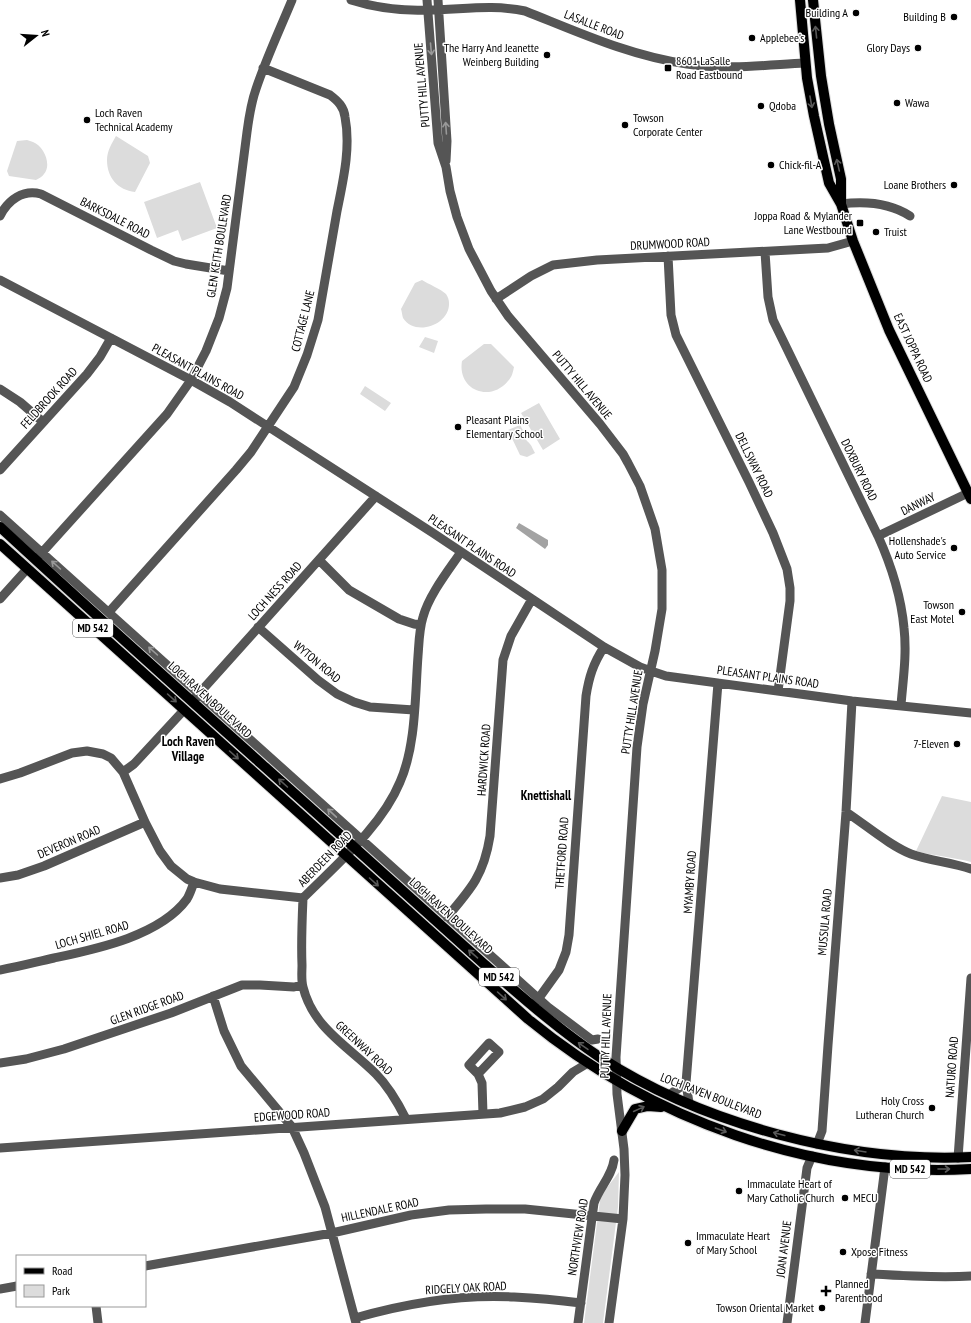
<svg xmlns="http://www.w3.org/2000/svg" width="971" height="1323" viewBox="0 0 971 1323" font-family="'PT Sans Narrow',sans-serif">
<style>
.green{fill:#dcdcdc}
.water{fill:#a3a3a3}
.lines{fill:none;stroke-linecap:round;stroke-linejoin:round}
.major-casing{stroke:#dbdbdb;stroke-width:12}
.minor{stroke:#555;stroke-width:9}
.major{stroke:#000;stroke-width:10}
.oneway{stroke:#595959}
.oneway2{stroke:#999}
.poi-dot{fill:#000;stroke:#fff;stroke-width:1.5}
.labels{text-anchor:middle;stroke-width:3;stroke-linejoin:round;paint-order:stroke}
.shield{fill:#fff;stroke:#4c4c4c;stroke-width:1}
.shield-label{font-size:11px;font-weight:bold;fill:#000}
.poi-label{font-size:12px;fill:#000;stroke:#fff;text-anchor:start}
.street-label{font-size:12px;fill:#000;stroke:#fff}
.neighbourhood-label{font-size:13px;font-weight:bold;fill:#000;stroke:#fff}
</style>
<rect width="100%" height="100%" fill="#fff"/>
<!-- green -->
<path class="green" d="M116,136L148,156L150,163L135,192C118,190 107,178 107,160C107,151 112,143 116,136Z
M27,140C29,141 31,141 33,142C44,146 52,165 44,174C42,177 39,178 36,180L9,176L7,171L17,141Z
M200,182L217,228L182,241L178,230L157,238L144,202Z
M422,280C428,284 441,289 446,294C448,297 449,300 449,303C450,325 415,337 403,318C402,315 402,312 401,309L415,283Z
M425,337L438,341L434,353L419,347Z
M484,344H491L514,367C513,372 512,377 508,381C490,403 457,390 462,361Z
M365,386L391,403L385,411L360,394Z
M539,403L560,439L543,450L521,413Z
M520,425L524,432C523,439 526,439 530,444C532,446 533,450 535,453L527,457L520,455L508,430Z
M942,796L971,802V862C953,857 934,856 916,851Z
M619,1172L618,1207L603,1323H584L600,1200L602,1194Z"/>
<!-- water -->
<path class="water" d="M519,523L548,540V545L545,549L516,528Z"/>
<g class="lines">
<defs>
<path id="major" d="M800,0L807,78L814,116L829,183L841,204L853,241L889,330L971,499
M813,0L821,76L829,124L841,179V204
M0,527C107,626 216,723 324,820C378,868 431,916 484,964C522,997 559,1030 601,1058C703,1124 849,1163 971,1157
M0,544L528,1019C651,1120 811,1178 971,1169
M622,1131L635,1109L648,1106L661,1107"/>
</defs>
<!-- major casing -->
<use href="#major" class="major-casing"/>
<!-- minor -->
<path class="minor" d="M351,0C376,8 401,11 427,10C460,10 492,4 525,11C578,32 630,56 687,64C725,70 766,65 805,63
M427,0L438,143L446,167L450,191L457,217L469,249L491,291L508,316L600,424L623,454L628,463L640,486L655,529L662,570V609L655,651L643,704L637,747L616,1057L617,1094L624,1149L625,1175L623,1219L609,1323
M438,0L447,141L446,161
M841,204C865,201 890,203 910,216
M0,216C8,200 23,189 41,194L151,250L174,261L186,264L229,271
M765,252L768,297L773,320L878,536C892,567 901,595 904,628C907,654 903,680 901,705
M668,256L671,315L676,335L749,482L773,533L787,569L790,588V601L778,691
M0,280L191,380L230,402L433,533L604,647L640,667L651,671L666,676L852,701L971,713
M496,299L531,276L553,265L597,260L828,248L853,241
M0,389L20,402L43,422
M0,470L87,374L100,357L111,338
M0,515L548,1007L592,1040L598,1039
M878,536L968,493
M38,557L167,414L191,380L206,351L219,318L227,288L247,132C249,117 251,103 256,89C266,59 280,29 292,0
M319,560L349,590L399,619L414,624L421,625
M0,599L27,569
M109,612L236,470L251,452L294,387L307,355L318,320C324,284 331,247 337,211C343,181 351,148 345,117C344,107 338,101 330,95L263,68
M258,627L318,680L337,694L354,702L370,707L414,710
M195,698L376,496
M123,772L134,764L184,710
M0,779L20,773L72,753L87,751L103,754L111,758L123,772L145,822L160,851L171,866L187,879L194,882L220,889L303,898
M846,812C866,825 890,846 911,854C930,861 951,862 971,869
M0,878L18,875L44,866L145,822
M303,898C337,864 382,826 400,782C416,746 415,696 418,656C419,644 419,630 423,617C429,595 448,571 461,552
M303,898C302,921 301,943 302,965C302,972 301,980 303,987C313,1028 348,1046 376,1074C389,1087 398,1103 406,1119
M447,917C472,888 484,874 490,836L503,660L511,636L532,599
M0,970C18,967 36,962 54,958C96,949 160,936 187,899C190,894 192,888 194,882
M213,996L224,1031L241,1066L292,1127L304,1153L325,1207L356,1323
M536,1002L559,970L566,952L569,935L586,696C589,677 593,664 604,647
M0,1063L26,1059L64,1049L171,1013L242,985H260L294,987L302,985
M478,1074L499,1052L489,1043L469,1065L478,1074L482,1083L483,1114
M669,1095L686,1083
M689,1103L686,1083L718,683
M817,1144L822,1131L828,1045L846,812L852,701
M0,1148L500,1113L525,1107L543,1099L558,1087L573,1072L588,1063
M958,1158L971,978
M145,1266L332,1233L411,1215L449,1210L486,1209H525L623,1219
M871,1274C905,1276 938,1278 971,1276
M0,1289L17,1286
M96,1306L98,1323
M355,1318C407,1303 460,1294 514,1297C536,1298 558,1300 581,1303
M578,1323L594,1203C599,1188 612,1176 614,1160
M787,1323L807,1168L812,1156
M865,1323L885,1167"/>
<!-- major -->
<use href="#major" class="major"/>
</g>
<!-- one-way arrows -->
<defs><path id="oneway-shaft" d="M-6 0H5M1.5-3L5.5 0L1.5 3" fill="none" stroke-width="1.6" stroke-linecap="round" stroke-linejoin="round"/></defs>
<g class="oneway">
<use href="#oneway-shaft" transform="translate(816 32) rotate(-96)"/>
<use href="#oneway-shaft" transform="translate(811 102) rotate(80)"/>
<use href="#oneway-shaft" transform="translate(838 165) rotate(-103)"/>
<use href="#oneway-shaft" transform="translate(172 698) rotate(42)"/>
<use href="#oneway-shaft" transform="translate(234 755) rotate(42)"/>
<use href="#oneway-shaft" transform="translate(283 783) rotate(-138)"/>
<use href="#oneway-shaft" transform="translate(374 882) rotate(42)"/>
<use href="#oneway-shaft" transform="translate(473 954) rotate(-139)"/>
<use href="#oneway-shaft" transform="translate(502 996) rotate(42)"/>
<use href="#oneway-shaft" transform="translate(583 1046) rotate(-145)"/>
<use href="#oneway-shaft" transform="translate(639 1109) rotate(-25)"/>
<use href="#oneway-shaft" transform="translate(721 1130) rotate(20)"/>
<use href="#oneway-shaft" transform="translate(779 1134) rotate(-165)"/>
<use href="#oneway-shaft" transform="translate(860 1151) rotate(-171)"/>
<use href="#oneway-shaft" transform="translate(944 1169)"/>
</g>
<g class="oneway2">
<use href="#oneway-shaft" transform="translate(431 49) rotate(85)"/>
<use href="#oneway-shaft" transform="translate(446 128) rotate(-94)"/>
<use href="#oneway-shaft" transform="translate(56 565) rotate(-138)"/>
<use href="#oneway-shaft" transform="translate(153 651) rotate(-138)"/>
<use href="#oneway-shaft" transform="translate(332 813) rotate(-137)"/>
</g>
<!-- markers -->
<g class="poi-dot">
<circle cx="856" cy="13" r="4"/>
<circle cx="954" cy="17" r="4"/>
<circle cx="752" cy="38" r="4"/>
<circle cx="918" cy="48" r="4"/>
<circle cx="547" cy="55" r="4"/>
<rect x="664" y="64" width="8" height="8" rx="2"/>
<circle cx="897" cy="103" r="4"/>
<circle cx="761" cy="106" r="4"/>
<circle cx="87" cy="120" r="4"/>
<circle cx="625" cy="125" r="4"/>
<circle cx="771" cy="165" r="4"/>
<circle cx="954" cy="185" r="4"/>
<rect x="856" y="219" width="8" height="8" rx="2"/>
<circle cx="876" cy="232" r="4"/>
<circle cx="458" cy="427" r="4"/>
<circle cx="954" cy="548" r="4"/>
<circle cx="962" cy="612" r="4"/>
<circle cx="957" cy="744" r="4"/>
<circle cx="932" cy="1108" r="4"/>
<circle cx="739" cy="1191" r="4"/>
<circle cx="845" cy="1198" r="4"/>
<circle cx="688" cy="1243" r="4"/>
<circle cx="843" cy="1252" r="4"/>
<path d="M824 1285h4v4h4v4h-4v4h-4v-4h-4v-4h4z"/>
<circle cx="822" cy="1308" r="4"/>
</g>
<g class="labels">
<!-- shield labels -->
<g class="shield">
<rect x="73" y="619" width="40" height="18" rx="3"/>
<rect x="479" y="968" width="40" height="18" rx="3"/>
<rect x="890" y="1160" width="40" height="18" rx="3"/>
</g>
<g class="shield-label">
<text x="93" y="632">MD 542</text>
<text x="499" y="981">MD 542</text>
<text x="910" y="1173">MD 542</text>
</g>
<!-- poi labels -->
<g class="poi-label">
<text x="848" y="17" text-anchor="end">Building A</text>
<text x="946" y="21" text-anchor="end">Building B</text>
<text x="760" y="42">Applebee's</text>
<text x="539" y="52" text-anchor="end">The Harry And Jeanette<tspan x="539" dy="14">Weinberg Building</tspan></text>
<text x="910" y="52" text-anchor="end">Glory Days</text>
<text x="676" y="65">8601 LaSalle<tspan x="676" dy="14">Road Eastbound</tspan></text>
<text x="905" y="107">Wawa</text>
<text x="769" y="110">Qdoba</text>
<text x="95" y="117">Loch Raven<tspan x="95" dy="14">Technical Academy</tspan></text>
<text x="633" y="122">Towson<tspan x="633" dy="14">Corporate Center</tspan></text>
<text x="779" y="169">Chick-fil-A</text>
<text x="946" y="189" text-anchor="end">Loane Brothers</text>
<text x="852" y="220" text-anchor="end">Joppa Road &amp; Mylander<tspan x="852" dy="14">Lane Westbound</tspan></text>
<text x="884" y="236">Truist</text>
<text x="466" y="424">Pleasant Plains<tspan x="466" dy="14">Elementary School</tspan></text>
<text x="946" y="545" text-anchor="end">Hollenshade's<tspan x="946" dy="14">Auto Service</tspan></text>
<text x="954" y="609" text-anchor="end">Towson<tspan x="954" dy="14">East Motel</tspan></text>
<text x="949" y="748" text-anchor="end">7-Eleven</text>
<text x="924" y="1105" text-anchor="end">Holy Cross<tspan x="924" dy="14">Lutheran Church</tspan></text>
<text x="747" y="1188">Immaculate Heart of<tspan x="747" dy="14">Mary Catholic Church</tspan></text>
<text x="853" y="1202">MECU</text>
<text x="696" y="1240">Immaculate Heart<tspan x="696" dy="14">of Mary School</tspan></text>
<text x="851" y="1256">Xpose Fitness</text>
<text x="835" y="1288">Planned<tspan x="835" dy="14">Parenthood</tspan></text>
<text x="814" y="1312" text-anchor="end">Towson Oriental Market</text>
</g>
<!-- street labels -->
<g class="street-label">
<text transform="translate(594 25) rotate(21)" y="4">LASALLE ROAD</text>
<text transform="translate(422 85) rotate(-95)" y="4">PUTTY HILL AVENUE</text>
<text transform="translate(115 218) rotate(27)" y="4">BARKSDALE ROAD</text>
<text transform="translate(670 244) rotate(-3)" y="4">DRUMWOOD ROAD</text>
<text transform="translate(219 246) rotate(-81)" y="4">GLEN KEITH BOULEVARD</text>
<text transform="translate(303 321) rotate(-76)" y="4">COTTAGE LANE</text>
<text transform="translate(913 348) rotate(65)" y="4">EAST JOPPA ROAD</text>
<text transform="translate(198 372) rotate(29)" y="4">PLEASANT PLAINS ROAD</text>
<text transform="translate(582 385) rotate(50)" y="4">PUTTY HILL AVENUE</text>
<text transform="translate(49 398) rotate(-48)" y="4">FELDBROOK ROAD</text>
<text transform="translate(754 465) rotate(64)" y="4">DELLSWAY ROAD</text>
<text transform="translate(859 470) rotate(64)" y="4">DOXBURY ROAD</text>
<text transform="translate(918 504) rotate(-26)" y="4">DANWAY</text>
<text transform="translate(472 546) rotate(34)" y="4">PLEASANT PLAINS ROAD</text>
<text transform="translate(275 591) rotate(-48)" y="4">LOCH NESS ROAD</text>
<text transform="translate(317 662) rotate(40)" y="4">WYTON ROAD</text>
<text transform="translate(768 677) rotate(8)" y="4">PLEASANT PLAINS ROAD</text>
<text transform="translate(210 700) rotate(42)" y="4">LOCH RAVEN BOULEVARD</text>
<text transform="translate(632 712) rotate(-81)" y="4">PUTTY HILL AVENUE</text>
<text transform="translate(484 760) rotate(-86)" y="4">HARDWICK ROAD</text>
<text transform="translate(69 842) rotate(-23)" y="4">DEVERON ROAD</text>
<text transform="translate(562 853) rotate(-86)" y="4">THETFORD ROAD</text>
<text transform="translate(325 859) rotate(-46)" y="4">ABERDEEN ROAD</text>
<text transform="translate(690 882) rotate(-86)" y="4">MYAMBY ROAD</text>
<text transform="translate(451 916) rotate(42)" y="4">LOCH RAVEN BOULEVARD</text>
<text transform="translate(825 922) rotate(-85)" y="4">MUSSULA ROAD</text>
<text transform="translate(92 935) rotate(-16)" y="4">LOCH SHIEL ROAD</text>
<text transform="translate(147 1008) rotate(-20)" y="4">GLEN RIDGE ROAD</text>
<text transform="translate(606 1036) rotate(-88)" y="4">PUTTY HILL AVENUE</text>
<text transform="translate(364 1048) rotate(43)" y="4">GREENWAY ROAD</text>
<text transform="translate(952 1067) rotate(-86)" y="4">NATURO ROAD</text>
<text transform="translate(711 1096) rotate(21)" y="4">LOCH RAVEN BOULEVARD</text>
<text transform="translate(292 1115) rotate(-4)" y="4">EDGEWOOD ROAD</text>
<text transform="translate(380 1210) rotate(-12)" y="4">HILLENDALE ROAD</text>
<text transform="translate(578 1237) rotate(-81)" y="4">NORTHVIEW ROAD</text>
<text transform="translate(784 1249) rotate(-83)" y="4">JOAN AVENUE</text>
<text transform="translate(466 1288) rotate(-3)" y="4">RIDGELY OAK ROAD</text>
</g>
<!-- neighbourhood labels -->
<g class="neighbourhood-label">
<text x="188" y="746">Loch Raven<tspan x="188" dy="15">Village</tspan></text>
<text x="546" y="800">Knettishall</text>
</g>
</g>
<!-- legend -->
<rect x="16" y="1255" width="130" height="52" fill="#ffffff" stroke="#999999"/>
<rect x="24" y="1268" width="20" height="6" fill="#000000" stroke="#999999"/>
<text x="52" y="1275" font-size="12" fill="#000000">Road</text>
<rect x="24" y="1285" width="20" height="12" fill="#dcdcdc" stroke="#999999"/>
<text x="52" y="1295" font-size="12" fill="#000000">Park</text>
<!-- north arrow -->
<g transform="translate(36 36) rotate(73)" stroke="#ffffff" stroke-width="3" paint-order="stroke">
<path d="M0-3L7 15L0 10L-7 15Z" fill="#000000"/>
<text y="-6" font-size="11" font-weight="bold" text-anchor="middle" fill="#000000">N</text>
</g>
</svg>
